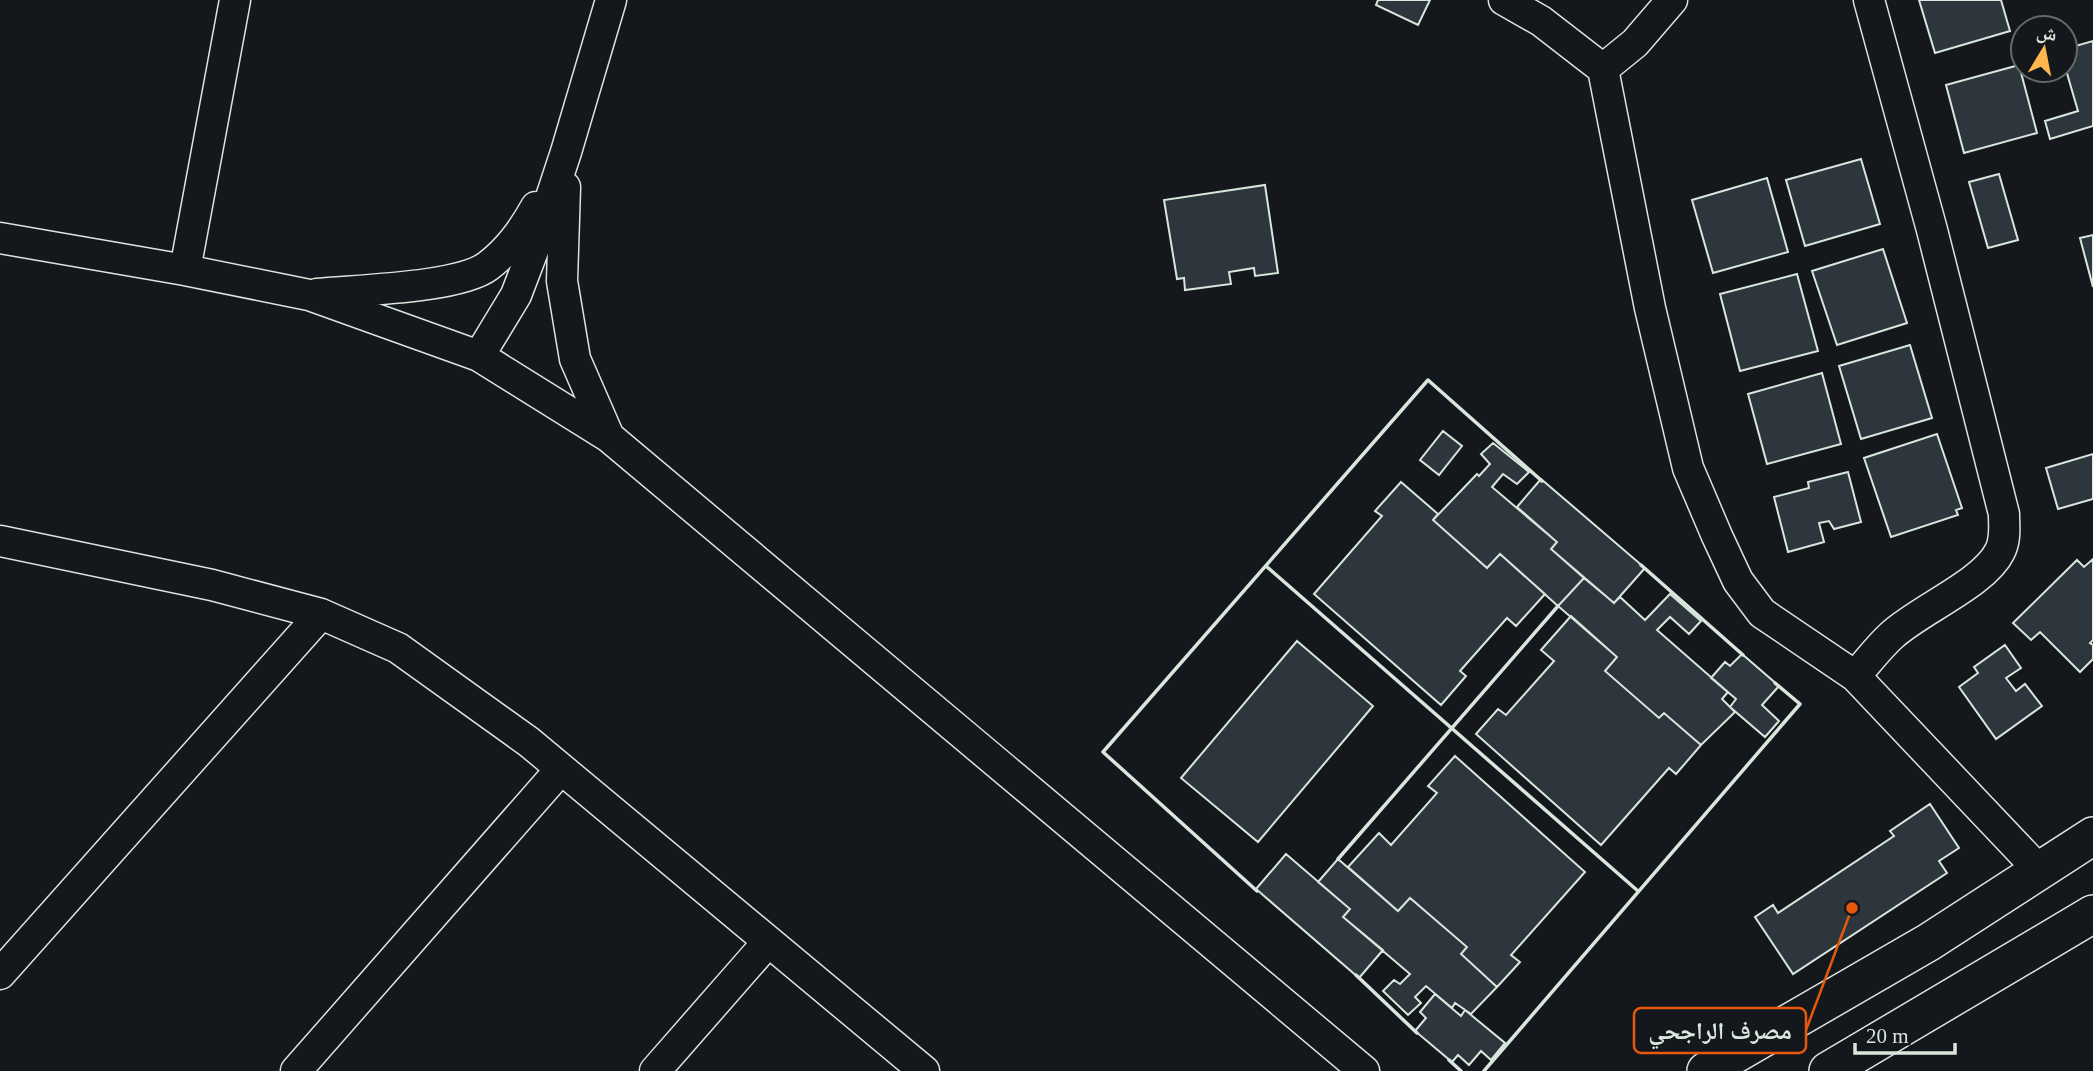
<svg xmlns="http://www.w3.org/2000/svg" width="2093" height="1071" viewBox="0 0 2093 1071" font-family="'Times New Roman','Noto Naskh Arabic',serif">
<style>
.building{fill:#2c363c;stroke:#d8e6dc;stroke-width:2}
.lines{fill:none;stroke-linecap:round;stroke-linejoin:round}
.minor-casing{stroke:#d8e6dc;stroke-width:33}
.tertiary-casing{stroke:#d8e6dc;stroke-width:40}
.minor{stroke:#14181c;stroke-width:30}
.tertiary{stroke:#14181c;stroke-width:37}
.wall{stroke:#d8e6dc;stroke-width:3.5}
.leader{fill:none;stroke:#e8590c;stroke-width:2.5}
.callout-dot{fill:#e8590c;stroke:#14181c;stroke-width:2.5}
.callout{fill:#14181c;stroke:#e8590c;stroke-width:2.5}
.callout-label{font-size:24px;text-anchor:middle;font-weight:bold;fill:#d8e6dc}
</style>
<rect width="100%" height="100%" fill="#14181c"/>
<!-- building -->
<path class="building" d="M1378,0H1430L1418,25L1376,5Z
M1919,0H2001L2010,31L1935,53Z
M2093,41V126L2050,139L2045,121L2078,111L2066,70L2036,78L2033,70H2065V49Z
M2019,65L2037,133L1964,153L1946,85Z
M1861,159L1880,224L1805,246L1786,180Z
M1999,174L2018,240L1988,248L1969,182Z
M1767,178L1788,252L1713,273L1692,200Z
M1265,185L1278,273L1255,276L1254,268L1229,272L1231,284L1185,290L1184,278L1177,279L1164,200Z
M2093,235V287L2080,238Z
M1883,249L1907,323L1837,345L1812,271Z
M1797,274L1818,351L1740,371L1720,294Z
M1910,345L1932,418L1861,439L1839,366Z
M1822,373L1841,444L1767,464L1748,394Z
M1443,431L1462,446L1439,475L1420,460Z
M1937,434L1962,508L1956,510L1958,515L1891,537L1864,458Z
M1493,443L1529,472L1517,484L1503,474L1492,487L1557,542L1551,549L1584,578L1558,606L1500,554L1487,568L1433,520L1477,474L1479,476L1490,464L1481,454Z
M2093,454V499L2058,509L2046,468Z
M1848,472L1861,522L1834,529L1829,521L1819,523L1824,542L1788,552L1774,497L1809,488L1808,482Z
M1541,479L1645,568L1614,603L1551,549L1557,542L1517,507Z
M1401,482L1438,514L1433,520L1487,568L1500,554L1545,594L1516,626L1507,618L1460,671L1466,676L1441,705L1314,594L1382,516L1375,511Z
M2093,559V640L2090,643L2093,645V659L2080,672L2040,632L2031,640L2013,623L2077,560L2084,567Z
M1584,578L1614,603L1620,597L1645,620L1670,594L1701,621L1689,634L1670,617L1657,630L1728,692L1722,699L1735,712L1701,745L1664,713L1659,718L1605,671L1617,657L1558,606Z
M1571,616L1617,657L1605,671L1659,718L1664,713L1701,745L1676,774L1669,768L1601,845L1476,734L1498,709L1506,715L1554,661L1541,650Z
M1297,641L1373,706L1258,842L1181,778Z
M2005,645L2021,668L2006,678L2016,691L2025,684L2042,706L1996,739L1959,687L1978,673L1974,667Z
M1742,654L1779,686L1762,705L1779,721L1765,737L1730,707L1736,699L1711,678L1725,662L1730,666Z
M1455,756L1585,872L1511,955L1520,962L1497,987L1461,954L1467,947L1410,898L1398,911L1348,867L1379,833L1391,845L1437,793L1428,786Z
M1930,804L1959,848L1939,861L1947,873L1793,974L1755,917L1773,905L1778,913L1894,836L1890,831Z
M1286,854L1350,909L1343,917L1383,950L1359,978L1256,889Z
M1338,859L1398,911L1410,898L1467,947L1461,954L1497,987L1471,1014L1455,1003L1452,1008L1426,986L1415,997L1421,1003L1408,1015L1383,991L1394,980L1400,984L1410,974L1343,917L1350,909L1318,882Z
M1435,994L1461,1016L1465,1010L1505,1043L1491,1060L1481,1051L1469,1065L1458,1055L1452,1062L1415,1031L1426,1018L1420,1012Z"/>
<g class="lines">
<defs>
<path id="minor" d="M1504,0L1541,21L1603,69L1650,308L1688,468L1717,536L1738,581L1762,613L1855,676
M1869,0L1932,230L2004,514C2004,527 2006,539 2000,551C1984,584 1920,609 1891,636C1878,648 1867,663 1855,676L2039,870
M1603,69L1635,43L1672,0
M565,187L562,281L575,359L609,437
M0,238L185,270L309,295L479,356L609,437L1364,1071
M185,270L235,0
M317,294C357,290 459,288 488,266C510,249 523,230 536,207
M479,356L516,295L537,240L566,152L611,0
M0,541L212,585L321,614L398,648L529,742L924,1071
M0,974L321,614
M296,1071L561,769
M655,1071L768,942"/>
<path id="tertiary" d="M1706,1071L1929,942L2093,836
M1828,1071L2093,914"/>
</defs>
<!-- minor casing -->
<use href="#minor" class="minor-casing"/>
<!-- tertiary casing -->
<use href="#tertiary" class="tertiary-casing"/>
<!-- minor -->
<use href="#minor" class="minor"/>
<!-- tertiary -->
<use href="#tertiary" class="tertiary"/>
<!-- wall -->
<path class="wall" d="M1641,565L1743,655
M1266,566L1638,891
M1338,859L1558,606
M1257,891L1103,752L1428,380L1542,481
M1356,975L1417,1033
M1449,1060L1461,1071
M1484,1071L1800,704L1775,683"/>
</g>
<!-- callouts -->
<path class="leader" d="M1852 908L1806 1030"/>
<circle class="callout-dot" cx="1852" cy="908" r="7"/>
<rect class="callout" x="1634" y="1008" width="172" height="45" rx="7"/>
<g class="callout-label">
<text x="1720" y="1039">مصرف الراجحي</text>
</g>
<!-- north arrow -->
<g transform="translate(2044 49) rotate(10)"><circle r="33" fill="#14181c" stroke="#626a69" stroke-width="2"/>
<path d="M0-5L12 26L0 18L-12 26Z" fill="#ffb74d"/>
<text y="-10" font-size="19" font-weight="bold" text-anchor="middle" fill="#d8e6dc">ش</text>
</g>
<!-- scale -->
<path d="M1855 1043v10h100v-10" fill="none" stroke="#d8e6dc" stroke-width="3.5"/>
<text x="1866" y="1043" font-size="21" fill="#d8e6dc" stroke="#14181c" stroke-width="5" paint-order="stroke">20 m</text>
</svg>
